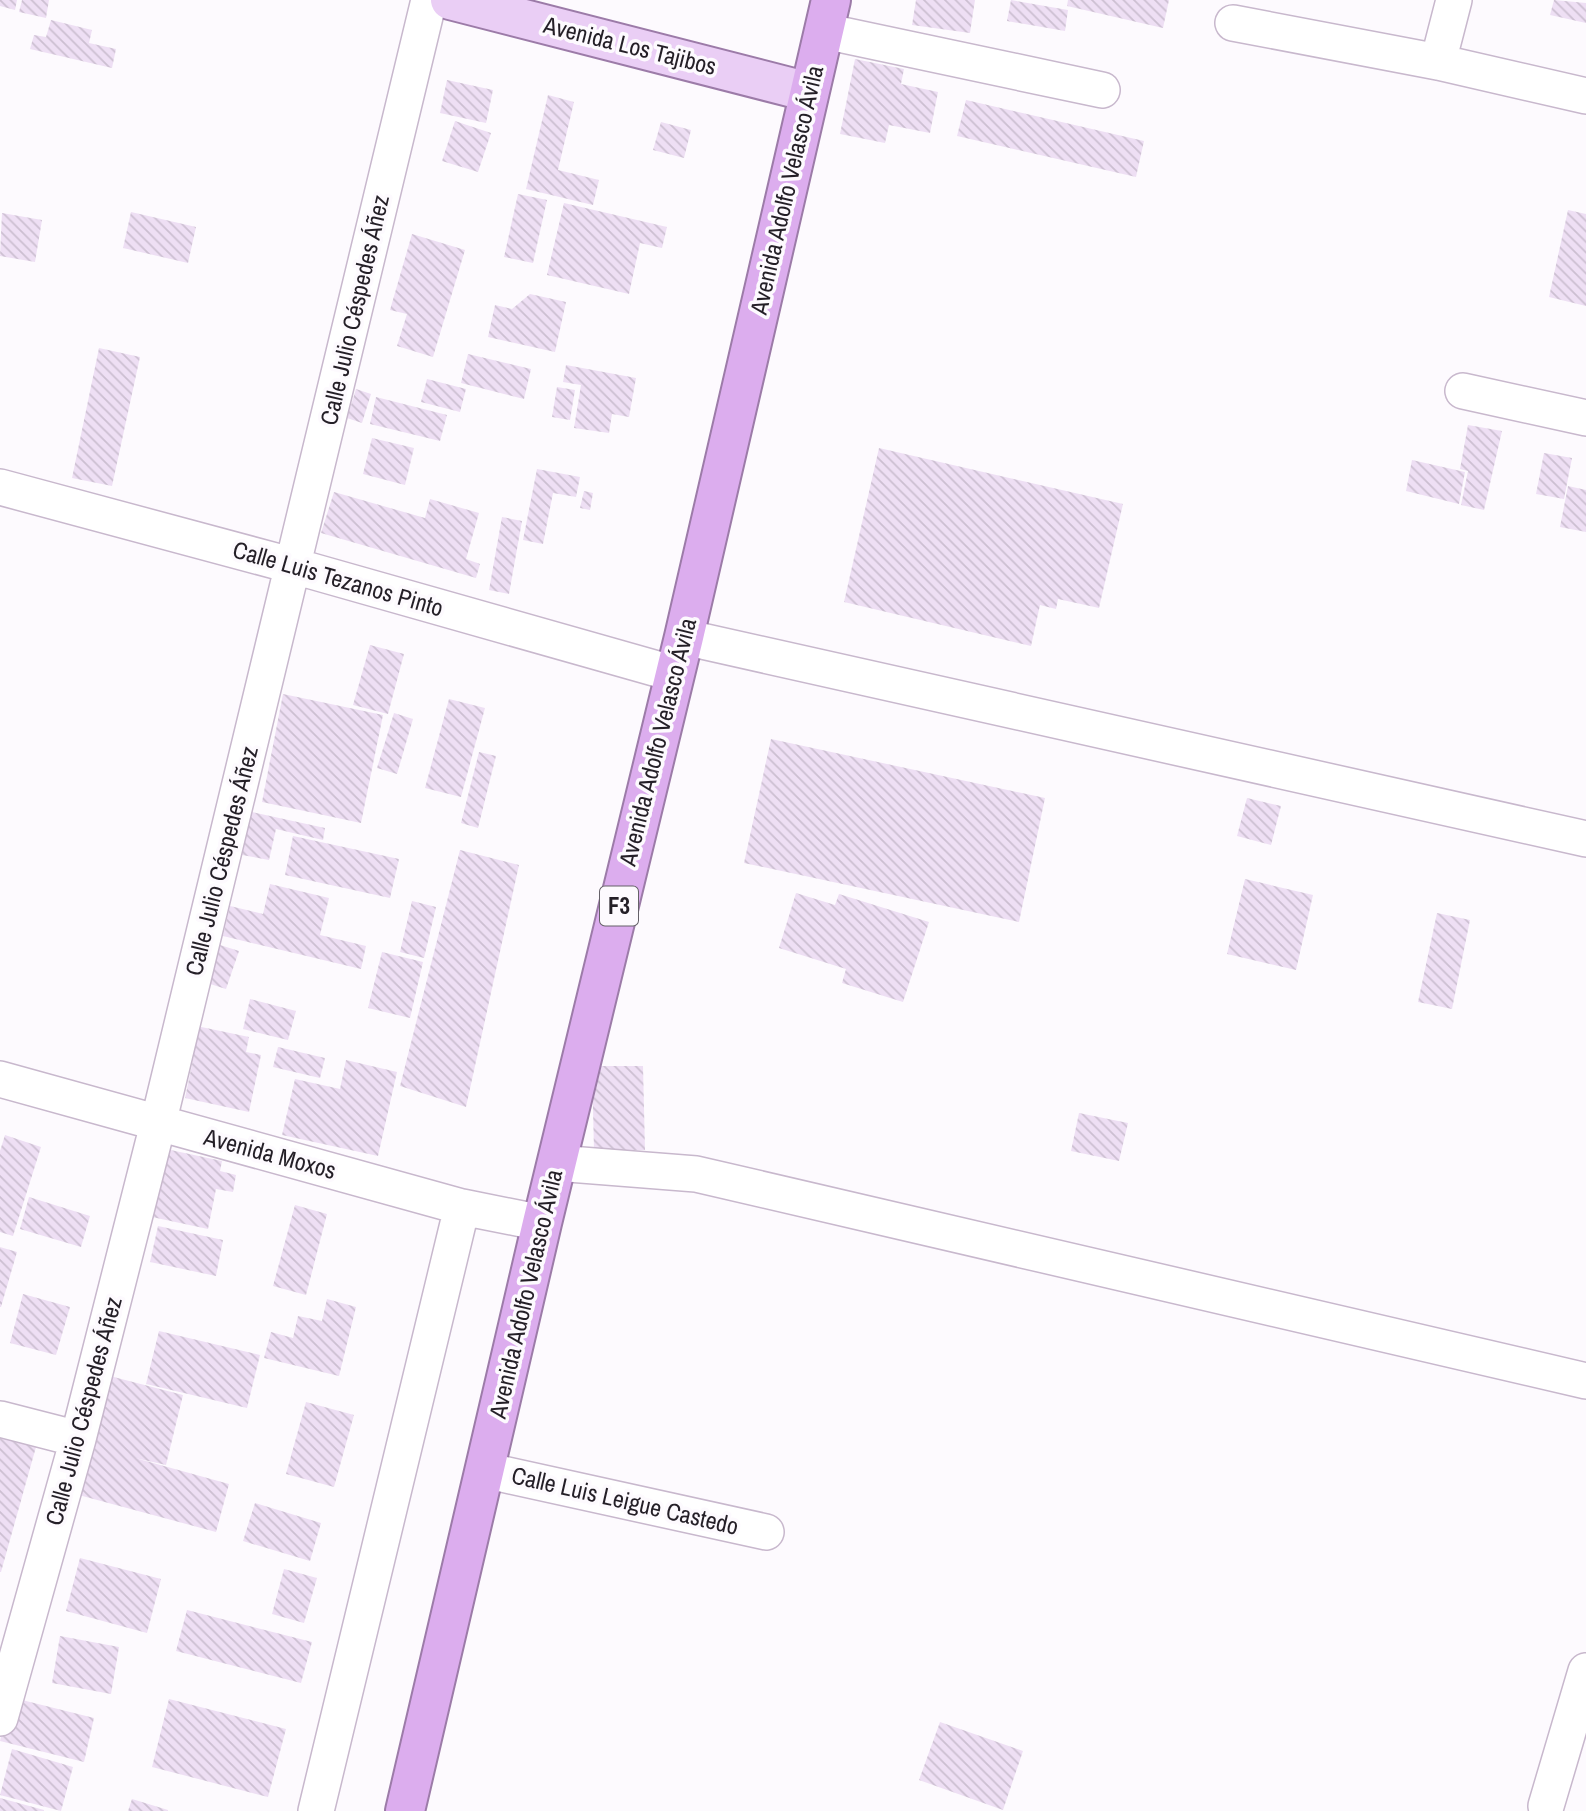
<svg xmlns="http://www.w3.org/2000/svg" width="1586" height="1811" viewBox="0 0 1586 1811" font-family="'Archivo Narrow',sans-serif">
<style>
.building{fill:url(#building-back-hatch)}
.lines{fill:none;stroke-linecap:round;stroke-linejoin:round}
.minor-casing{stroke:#c8b8cd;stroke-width:38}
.major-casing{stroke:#9c7ba8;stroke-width:42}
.highway-casing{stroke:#9c7ba8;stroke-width:42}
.minor{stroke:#fff;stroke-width:35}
.major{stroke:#eacef5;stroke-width:38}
.highway{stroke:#dcadee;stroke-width:38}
.labels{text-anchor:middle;stroke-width:7;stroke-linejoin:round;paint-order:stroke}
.shield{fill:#fdfafe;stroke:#656168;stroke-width:2}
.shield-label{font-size:23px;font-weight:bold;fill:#241f27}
.street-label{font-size:24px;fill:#241f27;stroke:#fdfafe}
</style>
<defs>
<pattern id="building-back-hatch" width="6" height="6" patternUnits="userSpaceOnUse" patternTransform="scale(1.75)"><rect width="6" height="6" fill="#eedff4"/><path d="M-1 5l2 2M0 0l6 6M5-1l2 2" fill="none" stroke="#ccbfd1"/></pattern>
</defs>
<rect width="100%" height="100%" fill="#fdfafe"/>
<!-- building -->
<path class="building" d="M0,0H17L15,10L0,6Z
M22,0H49L46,18L19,12Z
M916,0H975L970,33L912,25Z
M1011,0L1068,10L1065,31L1007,21Z
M1068,0H1169L1163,28L1067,6Z
M1554,0L1586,3V23L1550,15Z
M51,20L92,30L89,43L116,49L112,68L30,49L34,35L46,37Z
M855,59L904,69L901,84L938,92L930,133L889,125L885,143L840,134Z
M447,80L493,90L486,123L440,113Z
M548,95L574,102L558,170L599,180L593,205L526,189Z
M966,100L1144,141L1136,177L957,136Z
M455,121L491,133L478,172L442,161Z
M661,122L691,130L684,158L653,150Z
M518,194L547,200L533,263L504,257Z
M564,203L667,227L662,248L640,243L629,294L547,275Z
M1568,210L1586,214V306L1549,297Z
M131,212L196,227L188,263L123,248Z
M2,213L42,220L35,262L0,256Z
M412,234L465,250L433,357L397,346L407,314L390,310Z
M530,294L566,302L555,352L488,337L495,305L512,309Z
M99,348L140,357L112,486L72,478Z
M468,354L531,369L524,399L461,383Z
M566,365L636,378L629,417L612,414L609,433L574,428L581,385L563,382Z
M427,379L466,389L460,412L421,402Z
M557,387L575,390L570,420L552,417Z
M356,389L371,394L362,423L347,418Z
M376,397L447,415L440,441L370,424Z
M1468,425L1502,431L1484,510L1461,505L1468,471L1460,469Z
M372,438L414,448L405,485L363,474Z
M879,448L1123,504L1099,608L1058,599L1056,609L1040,605L1031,646L844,602Z
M1544,453L1572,458L1564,499L1536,494Z
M1412,460L1465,472L1459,504L1406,491Z
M537,469L580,477L576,497L553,493L543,544L523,540Z
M1568,486L1586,490V532L1560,527Z
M584,491L593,493L590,510L580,508Z
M334,492L425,518L430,499L479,513L466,559L480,564L476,578L321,533Z
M502,517L522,521L509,594L489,590Z
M370,645L404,654L388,714L353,705Z
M283,694L383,715L361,823L262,802Z
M449,699L485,708L461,797L425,788Z
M394,713L413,719L397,774L377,768Z
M771,739L1045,798L1019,922L744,863Z
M479,752L496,756L478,828L461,823Z
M1247,798L1281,806L1271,845L1237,836Z
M252,812L325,828L323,840L276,829L269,860L242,855Z
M293,836L399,859L390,898L285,875Z
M460,850L519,865L466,1107L400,1086Z
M1245,879L1313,895L1296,970L1227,954Z
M270,884L329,898L320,935L366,946L361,969L223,936L230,906L263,914Z
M796,893L835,905L839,894L929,922L903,1002L842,983L846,969L779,948Z
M412,901L436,907L424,958L400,952Z
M1437,913L1470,920L1452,1009L1418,1002Z
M220,945L239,951L226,989L207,983Z
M382,952L423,962L410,1018L368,1008Z
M250,999L296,1011L288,1040L243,1029Z
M187,1024L249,1037L246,1052L261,1055L249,1112L185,1098L194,1055L182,1052Z
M278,1047L325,1058L320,1078L273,1067Z
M346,1060L397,1072L378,1156L282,1135L295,1079L340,1089Z
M592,1066H643L645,1150L594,1151Z
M1079,1113L1128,1123L1119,1161L1071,1151Z
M5,1135L41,1147L13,1236L0,1232V1151Z
M166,1149L222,1161L220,1171L236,1175L233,1192L216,1189L208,1229L152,1217Z
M29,1197L90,1216L81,1247L20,1229Z
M295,1205L327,1214L306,1295L273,1286Z
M158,1226L223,1240L216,1276L150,1262Z
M0,1247L17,1252L1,1307H0Z
M23,1294L70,1307L56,1355L10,1343Z
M327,1299L356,1307L339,1376L264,1358L271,1332L293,1338L298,1316L322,1321Z
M159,1331L260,1355L247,1408L146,1384Z
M106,1375L183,1395L166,1465L135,1458L229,1484L216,1532L75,1494Z
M306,1402L354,1415L334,1487L286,1474Z
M0,1437L36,1447L1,1572H0Z
M255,1503L321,1523L310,1561L243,1541Z
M80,1558L161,1579L147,1633L66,1611Z
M284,1569L317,1578L304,1623L272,1614Z
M187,1610L312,1642L301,1683L176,1651Z
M60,1636L119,1647L111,1694L52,1683Z
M10,1697L94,1718L84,1762L0,1741Z
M169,1699L286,1729L268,1797L152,1767Z
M940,1722L1023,1751L1003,1810L919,1780Z
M12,1749L73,1767L61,1811L0,1795Z
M0,1798L44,1810V1811H0Z
M132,1799L168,1810V1811H128Z"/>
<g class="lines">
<defs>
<path id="minor" d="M1233,23L1438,62L1586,96
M824,31L1102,90
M1438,62L1454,0
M1463,391L1586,418
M0,487L294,566L675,674
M684,637L1586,839
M0,1079L462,1207L542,1223
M556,1163L696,1174L1586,1381
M0,1419L78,1439
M484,1470L766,1532
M0,1718L78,1439L158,1124L429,0
M1546,1806L1586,1671
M316,1811L462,1207"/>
<path id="major" d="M450,0L809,92"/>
<path id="highway" d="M405,1811L542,1223L684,637L831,0"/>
</defs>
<!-- minor casing -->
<use href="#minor" class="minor-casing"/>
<!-- major casing -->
<use href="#major" class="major-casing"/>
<!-- highway casing -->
<use href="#highway" class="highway-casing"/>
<!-- minor -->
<use href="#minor" class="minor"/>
<!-- major -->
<use href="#major" class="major"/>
<!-- highway -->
<use href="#highway" class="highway"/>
</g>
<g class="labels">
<!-- shield labels -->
<rect class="shield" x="600" y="886.5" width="38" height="39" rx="5"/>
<g class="shield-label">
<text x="619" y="914">F3</text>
</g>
<!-- street labels -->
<g class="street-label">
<text transform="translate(630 46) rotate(14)" y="8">Avenida Los Tajibos</text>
<text transform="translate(787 190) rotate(-77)" y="8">Avenida Adolfo Velasco Ávila</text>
<text transform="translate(355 310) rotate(-77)" y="8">Calle Julio Céspedes Áñez</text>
<text transform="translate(338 579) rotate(16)" y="8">Calle Luis Tezanos Pinto</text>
<text transform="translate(658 742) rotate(-76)" y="8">Avenida Adolfo Velasco Ávila</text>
<text transform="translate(222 861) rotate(-76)" y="8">Calle Julio Céspedes Áñez</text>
<text transform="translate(270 1154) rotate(15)" y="8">Avenida Moxos</text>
<text transform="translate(526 1294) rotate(-77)" y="8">Avenida Adolfo Velasco Ávila</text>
<text transform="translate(84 1411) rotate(-75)" y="8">Calle Julio Céspedes Áñez</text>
<text transform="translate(625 1501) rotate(13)" y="8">Calle Luis Leigue Castedo</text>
</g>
</g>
</svg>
